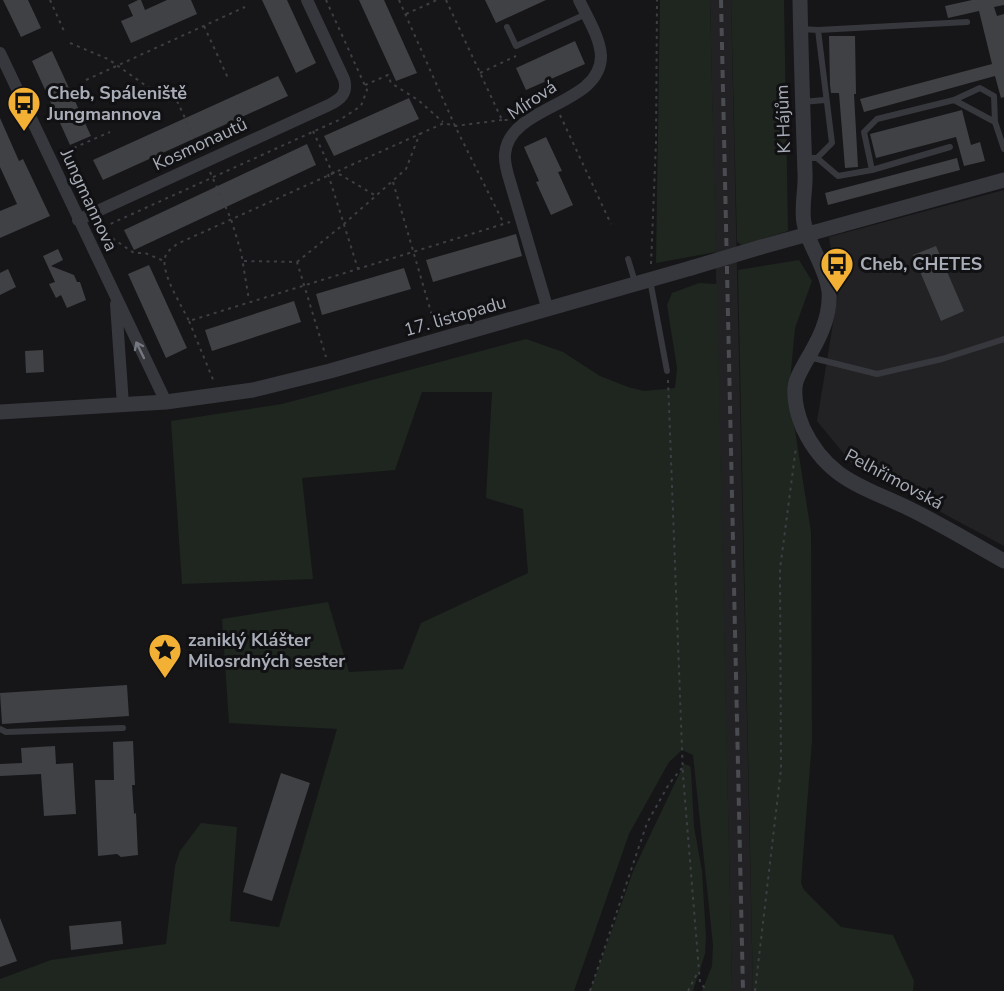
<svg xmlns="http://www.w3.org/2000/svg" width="1004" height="991" viewBox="0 0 1004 991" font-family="'Nunito Sans',sans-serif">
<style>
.built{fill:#222225}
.green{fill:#1e261f}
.building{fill:#404145}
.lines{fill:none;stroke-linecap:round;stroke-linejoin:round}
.path{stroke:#3d3f44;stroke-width:2;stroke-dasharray:3 4.5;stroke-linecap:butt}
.service{stroke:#37383d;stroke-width:6}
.minor{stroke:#37383d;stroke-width:12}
.tertiary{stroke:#37383d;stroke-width:15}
.rail{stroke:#4a4c52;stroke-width:4;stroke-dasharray:8 6;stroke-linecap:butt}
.tertiary-bridge{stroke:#37383d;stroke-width:15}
.oneway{stroke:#757881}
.labels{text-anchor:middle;stroke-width:6;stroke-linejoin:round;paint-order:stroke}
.poi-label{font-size:18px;font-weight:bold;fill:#a8adb8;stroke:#111113;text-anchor:start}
.street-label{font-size:18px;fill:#a8adb8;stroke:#111113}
</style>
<rect width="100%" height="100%" fill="#161618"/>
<!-- built -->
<path class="built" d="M710,0H731L753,991H732Z
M1004,190V546L853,465L817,421L838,293L829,237Z"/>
<!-- green -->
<path class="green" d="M660,0H710L716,252L656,263Z
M731,0H784L788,231L742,245L737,242Z
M799,260L812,281L795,328L789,392L811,532L812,741L801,883L804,890L841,927L893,935L914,981L913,991H753L738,270Z
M699,283L717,284L732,991H702L712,966L713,945L693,755L682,750L669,762L629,834L574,991H0V979L51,960L166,944L175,866L180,851L201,823L237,827L230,921L279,927L337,729L229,723L222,619L328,602L349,672L403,669L421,623L528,573L523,509L486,498L492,392H422L395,470L302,478L313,579L182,584L171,421L282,404L526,339L563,352L600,376L628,387L644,391L675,388L677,368L667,305L672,293Z
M684,764L690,766L691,770L694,827L702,871L706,937L705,954L693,991H590L634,869Z"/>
<!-- building -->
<path class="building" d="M3,0H28L41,28L21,37Z
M138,0H141L145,10L167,0H191L197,14L131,43L121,21L133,16L128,5Z
M262,0H287L316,63L296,73Z
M359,0H384L417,73L396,81Z
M485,0H546L496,23Z
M972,0H1004V5L994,7L997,16L1004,14V97L1001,98L995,76L864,112L860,99L992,64L979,11L948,18L945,6Z
M829,36H855L856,94H854L858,167L845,168L839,93H831L830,85Z
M575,41L585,64L526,90L516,68Z
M52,51L91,136L70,145L32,61Z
M278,76L288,96L103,180L93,160Z
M409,98L419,119L334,156L324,136Z
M962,110L971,145L980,142L985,161L964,166L956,137L876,158L870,134Z
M0,118L19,161L23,159L50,216L0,238V211L17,204L0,167Z
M546,137L562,171L558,172L573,205L551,215L536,182L539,181L524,147Z
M307,144L316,165L134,250L124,230Z
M957,158L960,170L828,205L825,193Z
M516,234L522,256L433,282L426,260Z
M936,246L964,311L941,321L913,255Z
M58,249L63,260L51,266L74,275L77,282H80L86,300L67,308L61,295L56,298L49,284L55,282L43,256Z
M149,265L187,348L166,358L128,274Z
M404,268L411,289L322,315L316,294Z
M8,269L16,287L0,295V273Z
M294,301L301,322L212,351L205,330Z
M43,350L44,372L26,373L25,351Z
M127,685L129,716L2,724L0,693Z
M133,741L135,785H132L134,814L136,813L138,855L121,857L117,854L98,856L95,780H114L113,742Z
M55,746L56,764L73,763L76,814L44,816L41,774L0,776V764L22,763L21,748Z
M281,773L310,783L272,901L243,892Z
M0,918L17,961L0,967Z
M121,921L123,944L71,950L69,926Z"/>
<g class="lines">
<!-- path -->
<path class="path" d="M50,0L64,31
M399,0L455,126L504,224
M446,0L502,120H508
M406,14L437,0
M204,26L228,78
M70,43L108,59L172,104
M480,73L516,56
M86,80L245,7
M365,85L388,75L391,83L418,100L443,122
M177,101L200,150
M560,115L611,224
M502,120L455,126L444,123L177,244C172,248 166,252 165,258C161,274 182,306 189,321L510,222
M313,131L332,172L341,175L376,196
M60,154L110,132
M210,172L231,219L241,252L249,300
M328,174L358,269
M393,182L435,326
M97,230L341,119L361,106L367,90L326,0
M100,230L134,253H145L164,261
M244,261L297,262L326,357
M297,262L344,224L406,169L420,133
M651,264L656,142L657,0
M189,321L214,382
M668,380L683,775L700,983L708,991
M590,991L647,823L669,784L682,768
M688,991L698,972
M755,991L781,769L780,569L796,447"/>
<!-- service -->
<path class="service" d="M507,27L516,46L586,14
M801,29L818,30L832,143L817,158
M818,30L967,22
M954,100L980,88L994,96L995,122
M802,102L825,100
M805,158H817L838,176L872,170L950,147
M872,170L864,132L877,119L954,100L995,122L1004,149
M628,259L635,282
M650,280L667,371
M809,357L877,374L942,359L1004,339
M0,729L6,732L123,728"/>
<!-- minor -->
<path class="minor" d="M0,53L166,402
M78,220L329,105C341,99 348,93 344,79L307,0
M116,304L123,405
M548,310L511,185C508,175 504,164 505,154C509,105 601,106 601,56C600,37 587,17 579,0"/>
<!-- tertiary -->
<path class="tertiary" d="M800,0C801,58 803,115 805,173C806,189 801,207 804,223C809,247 826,267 829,291C831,318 818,341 805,363C801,371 795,379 795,388C794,401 798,416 803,428C827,479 862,486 908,508C941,524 972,543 1004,561
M761,247L1004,180
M0,412L166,402L253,390L330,371L691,268"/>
<!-- rail -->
<path class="rail" d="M721,0L743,991"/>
<!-- tertiary-bridge -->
<path class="tertiary-bridge" d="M691,268L761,247"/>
</g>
<!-- one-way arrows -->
<defs><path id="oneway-shaft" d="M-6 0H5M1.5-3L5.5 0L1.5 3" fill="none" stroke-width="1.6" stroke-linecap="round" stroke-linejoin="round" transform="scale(1.5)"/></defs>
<use class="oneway" href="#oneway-shaft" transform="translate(140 350) rotate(-116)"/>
<!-- icons -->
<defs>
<symbol id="bus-pin" viewBox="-11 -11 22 30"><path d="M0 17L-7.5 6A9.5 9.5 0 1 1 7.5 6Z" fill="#f2b134" stroke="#111113"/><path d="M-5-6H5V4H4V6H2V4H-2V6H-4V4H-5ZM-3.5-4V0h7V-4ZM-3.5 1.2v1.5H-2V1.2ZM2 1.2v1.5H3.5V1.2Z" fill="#111"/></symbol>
<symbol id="sight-pin" viewBox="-11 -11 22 30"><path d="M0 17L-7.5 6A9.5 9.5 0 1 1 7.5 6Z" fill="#f2b134" stroke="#111113"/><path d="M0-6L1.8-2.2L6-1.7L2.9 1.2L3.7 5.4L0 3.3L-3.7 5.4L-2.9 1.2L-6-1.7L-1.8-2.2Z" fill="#111"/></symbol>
</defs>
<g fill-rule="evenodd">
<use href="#bus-pin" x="5" y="84" width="38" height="52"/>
<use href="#bus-pin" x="818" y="245" width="38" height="52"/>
<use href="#sight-pin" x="146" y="631" width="38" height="52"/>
</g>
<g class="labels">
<!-- poi labels -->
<g class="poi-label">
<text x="47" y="99">Cheb, Spáleniště<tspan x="47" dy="21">Jungmannova</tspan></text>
<text x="860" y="270">Cheb, CHETES</text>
<text x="188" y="646">zaniklý Klášter<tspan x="188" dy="21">Milosrdných sester</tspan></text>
</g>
<!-- street labels -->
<g class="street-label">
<text transform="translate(532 100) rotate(-34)" y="6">Mírová</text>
<text transform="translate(783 119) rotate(-92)" y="6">K Hájům</text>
<text transform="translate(200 144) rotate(-25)" y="6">Kosmonautů</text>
<text transform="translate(89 200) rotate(65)" y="6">Jungmannova</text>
<text transform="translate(455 316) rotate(-16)" y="6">17. listopadu</text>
<text transform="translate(894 479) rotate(28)" y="6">Pelhřimovská</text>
</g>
</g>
</svg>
